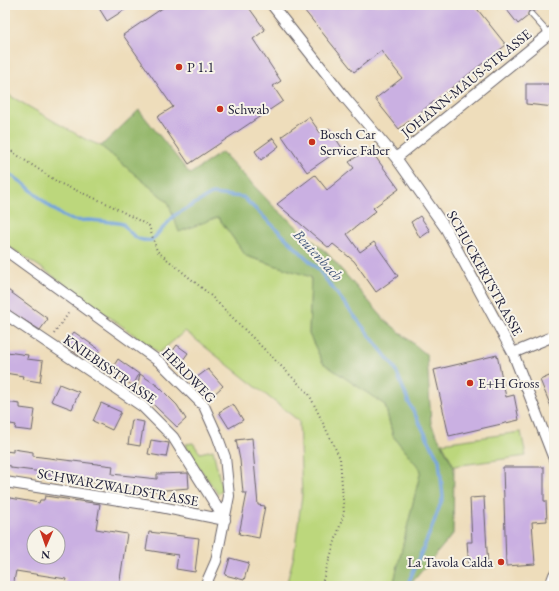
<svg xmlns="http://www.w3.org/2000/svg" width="559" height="591" viewBox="0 0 559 591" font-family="'EB Garamond',serif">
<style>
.green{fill:#bcd77c;stroke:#6f7c5c}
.forest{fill:#95b86c;stroke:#5c6d54}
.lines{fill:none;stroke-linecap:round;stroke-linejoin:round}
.stream{stroke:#72a3dc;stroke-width:3.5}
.building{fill:#cab0e2;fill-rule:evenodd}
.lane-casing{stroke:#696368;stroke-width:7}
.street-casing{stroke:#696368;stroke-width:12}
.path{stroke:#696368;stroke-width:2;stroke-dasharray:1 3;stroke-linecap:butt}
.lane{stroke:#fff;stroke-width:5}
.street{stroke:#fff;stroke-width:10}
.poi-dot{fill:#c8321e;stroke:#f7f3e8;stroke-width:1.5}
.labels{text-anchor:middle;stroke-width:4;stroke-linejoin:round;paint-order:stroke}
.poi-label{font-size:14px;fill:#22223b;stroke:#f7f3e8;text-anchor:start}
.street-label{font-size:14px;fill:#22223b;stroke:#f7f3e8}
.water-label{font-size:15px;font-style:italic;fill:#42567b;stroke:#f7f3e8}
</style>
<rect width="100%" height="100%" fill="#f7f3e8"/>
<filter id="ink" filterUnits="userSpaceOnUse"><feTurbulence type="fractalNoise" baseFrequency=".025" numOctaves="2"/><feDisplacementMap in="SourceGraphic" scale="8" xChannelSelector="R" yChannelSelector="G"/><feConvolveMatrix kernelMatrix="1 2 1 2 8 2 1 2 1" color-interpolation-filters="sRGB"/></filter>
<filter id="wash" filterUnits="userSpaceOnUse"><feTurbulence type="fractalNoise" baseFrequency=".012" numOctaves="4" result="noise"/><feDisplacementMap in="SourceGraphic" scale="16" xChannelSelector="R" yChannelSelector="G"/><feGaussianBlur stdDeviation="0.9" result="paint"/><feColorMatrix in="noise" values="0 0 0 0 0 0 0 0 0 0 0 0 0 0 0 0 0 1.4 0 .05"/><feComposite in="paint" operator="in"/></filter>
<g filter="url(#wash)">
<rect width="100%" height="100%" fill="#edb"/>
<!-- green -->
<path class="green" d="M5,93L85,139L101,146L168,202L218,217L246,256L311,277L309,334L323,363L385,405L393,436L421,470L393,586H286L294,555L302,495L299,421L185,331L159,353L49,273L5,244Z
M521,432L526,456L454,466L442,443Z
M193,443L200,453L213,450L222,490L218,494L188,452L186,444Z"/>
<!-- forest -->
<path class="forest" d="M139,110L190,174L222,152L274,207L327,253L384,319L427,355L431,424L454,467L453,534L409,586H393L421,470L393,436L385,405L323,363L309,334L311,277L246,256L218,217L179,232L168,202L101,146Z"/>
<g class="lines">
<!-- stream -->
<path class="stream" d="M5,172C30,183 44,207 67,218C75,222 81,220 89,220C100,221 112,221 123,224C132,235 137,242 152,240L175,215L212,194L243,197L317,268L395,368L409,403L439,460L443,497L431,530L407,586"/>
</g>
<g id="blocks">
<!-- building -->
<path class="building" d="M97,5H132L107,21Z
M167,5H247L265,30L253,39L281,81L273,86L283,101L189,164L157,117L173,107L123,35Z
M300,5H474L506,45L399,129L375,99L402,78L381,51L354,72Z
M503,5H542L534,11H529L528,16L518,24Z
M526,84H554V107L526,104Z
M309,117L321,134L329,128L342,148L307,172L282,136Z
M273,138L279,146L261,160L255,151Z
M369,148L399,189L373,208L376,211L347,234L360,252L374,242L398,276L376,292L354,261L333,244L329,248L277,204L315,175L327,190L354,168L349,162Z
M420,216L430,231L420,238L411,222Z
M5,288L48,319L40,330L5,308Z
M74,332L100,350L91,364L64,345Z
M177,345L188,353L180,364L169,356Z
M7,352L28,355L27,359L43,361L40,382L22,379L23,376L5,373Z
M497,355L506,397L514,395L519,420L449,436L434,370Z
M118,359L139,374L133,386L111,370Z
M208,369L223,386L212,396L196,378Z
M140,374L158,386L177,405L186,419L177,427L137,389Z
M554,374V414L540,380Z
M59,384L79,392L72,409L51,401Z
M5,402L20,404V408L35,410L32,431L15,429L16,425L5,423Z
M101,403L121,412L112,430L93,421Z
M233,404L243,420L229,428L219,412Z
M132,420L144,422L140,446L128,444Z
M252,438L258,505L265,506L259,538L239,534L247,493H243L240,460L236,440Z
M151,440L169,443L166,457L148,454Z
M13,449L33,452V456L113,466L112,474L157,479V474L188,473L189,488L143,492V494L125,491V486L43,474V472L11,468V466L5,465V451L13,452Z
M503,467H544V501H546L547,521L532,522L535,564L506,566Z
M45,496L100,504L96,529L127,534L119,586H64L66,579L16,571L13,586H5V497L39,503L40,500H44ZM34,533H58V557H34Z
M484,497L488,568L469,569L467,542H472L470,498Z
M149,532L199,538L195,572L176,569L178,555L146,550Z
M230,558L249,563L244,580L225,575Z"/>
</g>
</g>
<g filter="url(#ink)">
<use href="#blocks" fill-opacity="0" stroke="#696368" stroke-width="1"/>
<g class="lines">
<defs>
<path id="lane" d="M531,14L549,34"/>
<path id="street" d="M272,5L347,100L396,158L446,229L513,353L554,459
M396,158L554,30
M5,250L161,363L204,406L217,435L225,457L229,496L216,561L205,586
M5,314L142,406L173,437L225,520
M513,353L554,336
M5,482L151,505L225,520
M550,586L554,575"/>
</defs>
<!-- lane casing -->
<use href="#lane" class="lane-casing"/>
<!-- street casing -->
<use href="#street" class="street-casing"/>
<!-- path -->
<path class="path" d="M5,147L59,183L108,204L149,226L157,251L208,293L309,394L340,458L344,513L321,586
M54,334L70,311"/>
<!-- lane -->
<use href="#lane" class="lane"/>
<!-- street -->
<use href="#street" class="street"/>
</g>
</g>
<!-- markers -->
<g class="poi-dot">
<circle cx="179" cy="67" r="4"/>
<circle cx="220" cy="109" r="4"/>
<circle cx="312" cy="142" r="4"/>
<circle cx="470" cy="383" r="4"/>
<circle cx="501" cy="562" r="4"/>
</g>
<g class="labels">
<!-- poi labels -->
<g class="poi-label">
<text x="187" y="72">P 1.1</text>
<text x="228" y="114">Schwab</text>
<text x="320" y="139">Bosch Car<tspan x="320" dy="16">Service Faber</tspan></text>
<text x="478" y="388">E+H Gross</text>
<text x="493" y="567" text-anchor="end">La Tavola Calda</text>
</g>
<!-- street labels -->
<g class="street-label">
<text transform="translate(466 83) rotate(-39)" y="5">JOHANN-MAUS-STRASSE</text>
<text transform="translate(485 273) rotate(61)" y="5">SCHUCKERTSTRASSE</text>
<text transform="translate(110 369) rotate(35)" y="5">KNIEBISSTRASSE</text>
<text transform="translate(189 375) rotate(46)" y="5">HERDWEG</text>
<text transform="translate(118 487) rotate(10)" y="5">SCHWARZWALDSTRASSE</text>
</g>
<!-- water labels -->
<g class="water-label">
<text transform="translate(318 255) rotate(47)" y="5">Beutenbach</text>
</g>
</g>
<!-- margin -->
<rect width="559" height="591" fill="none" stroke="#f7f3e8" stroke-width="20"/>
<!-- north arrow -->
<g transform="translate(46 545) rotate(182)"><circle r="19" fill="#f7f3e8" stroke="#a29fa3"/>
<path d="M0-3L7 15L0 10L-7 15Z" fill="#c8321e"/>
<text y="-6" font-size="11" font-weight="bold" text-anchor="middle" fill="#22223b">N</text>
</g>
</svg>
